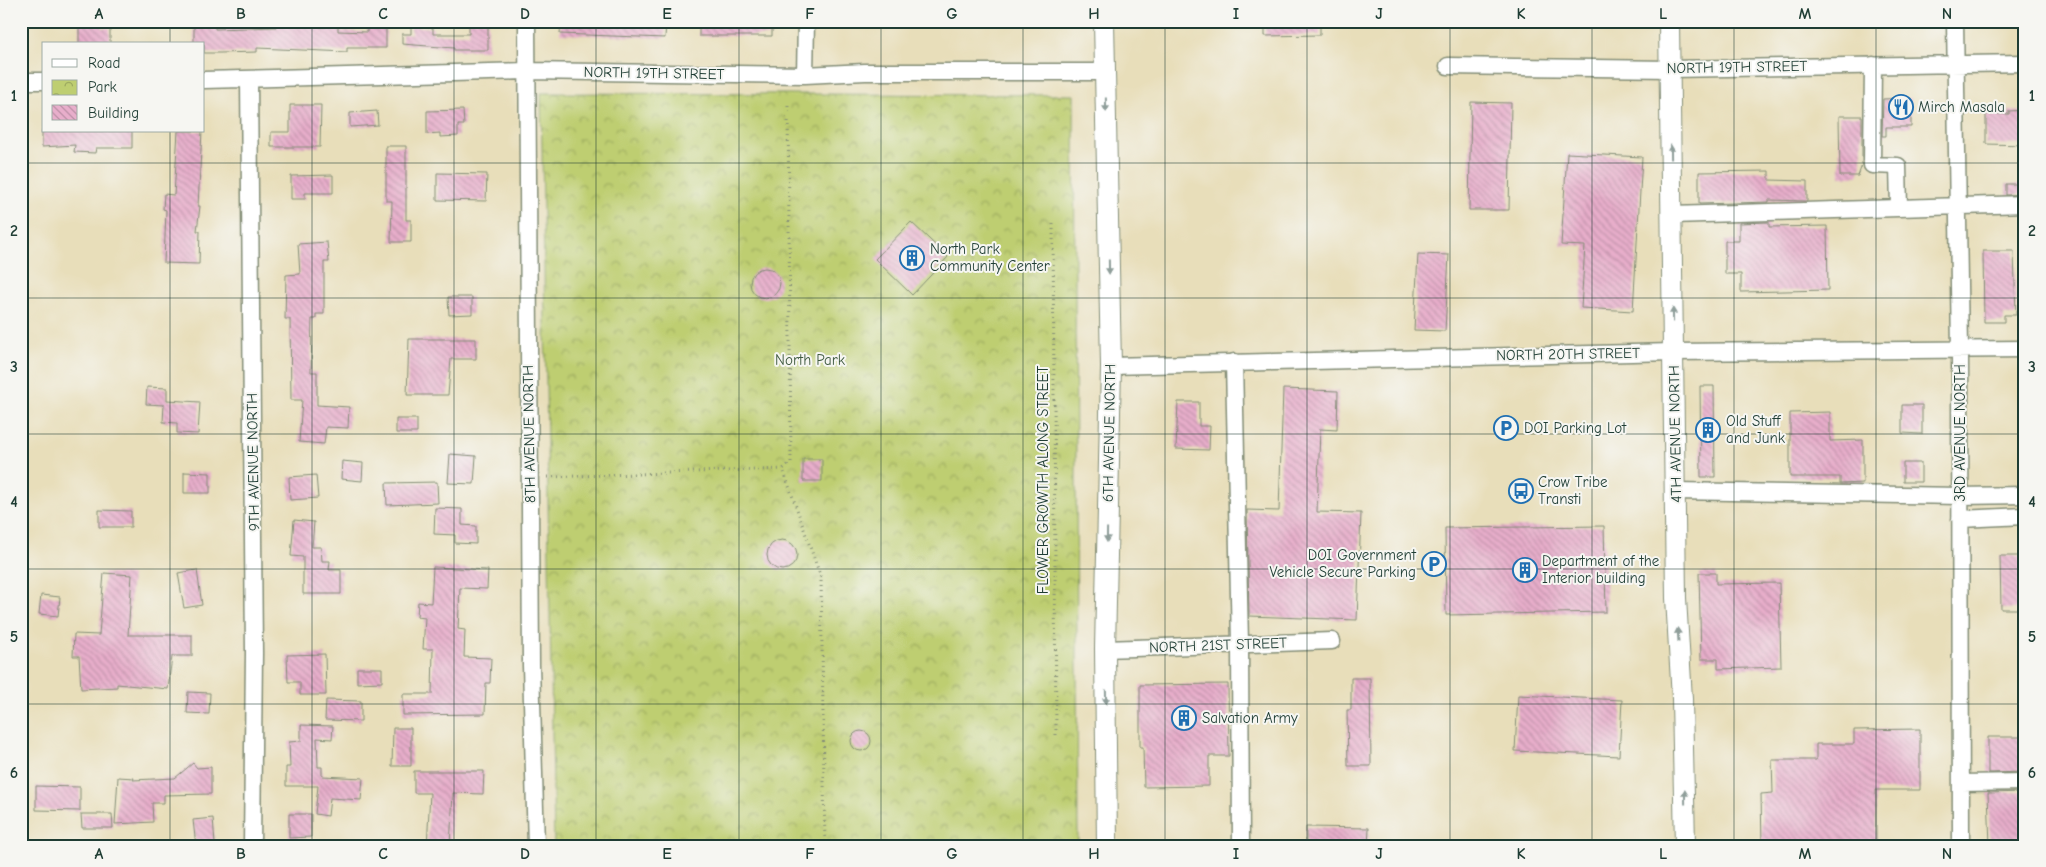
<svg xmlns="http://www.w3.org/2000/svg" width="2046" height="867" viewBox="0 0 2046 867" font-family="'Comic Neue',sans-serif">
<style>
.park{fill:url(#park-crowns);stroke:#6e8652}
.building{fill:url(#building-back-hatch)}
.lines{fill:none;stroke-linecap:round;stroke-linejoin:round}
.minor-casing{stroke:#848e77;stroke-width:19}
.major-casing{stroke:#848e77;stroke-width:22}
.path{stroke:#848e77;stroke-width:3;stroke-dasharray:1 4;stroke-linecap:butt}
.minor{stroke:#fff;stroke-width:16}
.major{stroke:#fff;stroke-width:20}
.oneway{fill:#8f9e9a}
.grid{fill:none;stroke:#1f3d34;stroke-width:1;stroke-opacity:0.55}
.labels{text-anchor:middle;stroke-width:4;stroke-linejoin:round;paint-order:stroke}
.street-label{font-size:15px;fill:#1f3d34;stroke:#f6f6f2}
.poi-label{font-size:15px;fill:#1f3d34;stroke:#f6f6f2;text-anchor:start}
.park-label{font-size:15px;fill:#3f5a40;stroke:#f6f6f2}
.neatline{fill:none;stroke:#1f3d34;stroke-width:2}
.grid-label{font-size:16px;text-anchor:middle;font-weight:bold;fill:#1f3d34}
</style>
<defs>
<pattern id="park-crowns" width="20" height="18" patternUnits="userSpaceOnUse" patternTransform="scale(1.25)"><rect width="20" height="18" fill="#bece71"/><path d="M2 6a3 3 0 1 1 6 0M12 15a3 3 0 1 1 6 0" fill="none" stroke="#9aa85e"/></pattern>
<pattern id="building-back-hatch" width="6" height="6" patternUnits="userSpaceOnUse" patternTransform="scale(1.25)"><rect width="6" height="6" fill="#e8aecb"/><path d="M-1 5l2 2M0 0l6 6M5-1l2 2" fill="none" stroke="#bb8fa6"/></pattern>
</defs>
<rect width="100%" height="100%" fill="#f6f6f2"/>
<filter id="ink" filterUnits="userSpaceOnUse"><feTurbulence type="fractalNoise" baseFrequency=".02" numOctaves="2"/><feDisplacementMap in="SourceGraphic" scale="10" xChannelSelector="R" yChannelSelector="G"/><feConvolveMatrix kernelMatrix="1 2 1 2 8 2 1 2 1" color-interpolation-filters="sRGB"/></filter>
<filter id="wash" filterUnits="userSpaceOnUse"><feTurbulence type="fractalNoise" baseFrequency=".0096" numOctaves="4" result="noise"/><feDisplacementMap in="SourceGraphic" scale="20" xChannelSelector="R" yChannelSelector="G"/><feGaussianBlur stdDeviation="1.12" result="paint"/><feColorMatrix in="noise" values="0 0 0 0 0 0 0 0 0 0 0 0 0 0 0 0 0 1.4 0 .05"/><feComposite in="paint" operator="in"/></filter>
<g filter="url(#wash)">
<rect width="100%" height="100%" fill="#e8deba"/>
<!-- park -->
<path class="park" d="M541,93L1074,95L1078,846H554Z"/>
<g id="blocks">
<!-- building -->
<path class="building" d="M79,21H102V28H110V44H79Z
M326,21H338V31L367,32V25H386V48H347V52L257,48V52L220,53H204V44H194V23L215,24V29L276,27V24L326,27Z
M469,21H488V50H454V48L402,44V34H411V26L433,28V34H469Z
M561,21H666L665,38L560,34Z
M699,21H772V36H699Z
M1265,21H1320V35L1265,36Z
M1911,98V127H1886V136H1882L1883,99Z
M1471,102L1511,103L1509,210H1469Z
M290,105H321L320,147H271V132H290Z
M463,110L464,125H458V136L440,137V133L427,134V111Z
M2025,110V145L1986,144V114H2009V111Z
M377,111L378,125L350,127V113Z
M1839,116H1862V165L1858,176H1840Z
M42,131H132V148H96L95,153L74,152L75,145L42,147Z
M178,131H202L198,206H200L197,231H200L199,264L164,263L166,210L163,209L164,194L174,195Z
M386,146H406V220H411V242H391L392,201H386Z
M1567,153L1642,157L1633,311L1581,308L1585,246L1561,245Z
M1769,171V180L1807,181V201L1769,200V202L1699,204V172Z
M437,173L487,174L486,201L437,200Z
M333,175V193H305V199H291V176Z
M2006,184H2025V194L2006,195Z
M911,222L948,257L912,295L875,259Z
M1769,222V227L1827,226L1828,290L1741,292V274H1725V241H1739V223Z
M327,242L329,262H324V314H316V319H312L311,372H317V405L349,407L348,428L326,427L324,444L299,442L302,400H291L290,319H285L286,275L300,274L298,244Z
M1983,251H2014L2016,315H2004V322H1984Z
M1418,254L1449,255L1445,331L1414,330Z
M750 283a15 15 0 1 1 30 0a15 15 0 1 1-30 0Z
M448,297H472V314L449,315Z
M409,339H476V359H451L448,395H407Z
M1700,386H1714L1715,477H1701Z
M147,387L167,388V400L200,402L198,434L177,433V423L163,422L164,405L146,404Z
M1283,389L1338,391L1337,430L1320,429L1317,512L1361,513L1357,620L1249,616L1247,510L1279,511Z
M1178,402H1199V426H1210L1209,450L1176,449Z
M1902,405H1922V434L1902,433Z
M1830,412V441L1863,440V483L1840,484V477H1790V413Z
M396,419H417V433H396Z
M450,454L476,456L474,484L448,483Z
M803,459H822V481H803Z
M342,461L363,463L362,481L341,479Z
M1903,463H1921V482H1903Z
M184,472L210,473V493H184Z
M316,475L318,498L290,500L289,477Z
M437,482L438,503L387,505L386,483Z
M435,508L462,509V525L476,526V544L455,543V535L434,534Z
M99,510L131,511V527H99Z
M294,520L314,522L312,547H321L322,561H330L329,570H341V594H303V557L291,556Z
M1604,526L1606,612L1446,615L1445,528Z
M767 555a15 15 0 1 1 30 0a15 15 0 1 1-30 0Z
M2000,556H2025V609H2001Z
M433,567L488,570L487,589L460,588L458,629L465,630L464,657L491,658L490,683H486L485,714L403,715V694H432L433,649H423L425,618L417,617L418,602L431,603Z
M197,570L202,605L184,608L178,573Z
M104,573L132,575L128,635H192V656H172L168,689L117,684V687L81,689L79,656H73L74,634L99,635Z
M1699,573H1716V584L1779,583L1781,667L1718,669V659H1701Z
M41,595L60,597L58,616L39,614Z
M325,654L326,695H300V682H288L287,655Z
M357,668H382V682L357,683Z
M1351,678H1370L1371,766H1348L1347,710H1351Z
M1228,684L1229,756H1209V786L1144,787L1143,747H1140V685Z
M188,692L210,693L209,714L187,713Z
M1518,695L1622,700L1619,756L1515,751Z
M326,700L361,701V721L325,720Z
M301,725L333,726L332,739L317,738L318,767H322V776L363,778L361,800L330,798L328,816L315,814L318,786H286V767H290L289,742L301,741Z
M393,728H411V766H392Z
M1920,729V790H1876V846H1762L1761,794L1773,793L1772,760H1816V744H1854V730Z
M851 741a10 10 0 1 1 20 0a10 10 0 1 1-20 0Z
M1988,737H2025V772L1988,773Z
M193,763L197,768L211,767V794L164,795V803H152L153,822L115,824L118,777L134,778L133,780L175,778Z
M414,771H484L483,794L453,793L450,846H427L430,793H414Z
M36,786L80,787V811L36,810Z
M2025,792V846H1990L1988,793Z
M81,814H112L113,828H82Z
M289,814H311V837L289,838Z
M213,818L215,844L196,846L193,820Z
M1306,827L1369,828L1368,846H1306Z"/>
</g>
</g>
<g filter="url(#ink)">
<use href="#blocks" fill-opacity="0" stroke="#848e77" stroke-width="1"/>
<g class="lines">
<defs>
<path id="minor" d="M527,21L531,665L536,846
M1955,21L1960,350L1961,846
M1873,65L1872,165L1898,166L1899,207
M1448,66L1670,69L2025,63
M805,75L806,21
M249,79L254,653L252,846
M204,80L526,71L805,75L865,72H1105
M21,81H44
M1672,215L2025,204
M1234,362L1240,644L1241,846
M1111,366L1673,352L2025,349
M1676,491L1960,496L2025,495
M1960,519L2025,516
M1105,649L1332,641
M1961,783L2025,782"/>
<path id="major" d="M1104,21L1111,366L1105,649L1107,846
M1669,21L1676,598L1682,699L1685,846"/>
</defs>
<!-- minor casing -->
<use href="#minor" class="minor-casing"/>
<!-- major casing -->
<use href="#major" class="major-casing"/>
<!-- path -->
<path class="path" d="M788,106L791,462L783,469L821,578L825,846
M1053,224L1056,737
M548,477L783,469"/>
<!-- minor -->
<use href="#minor" class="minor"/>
<!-- major -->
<use href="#major" class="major"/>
</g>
<!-- one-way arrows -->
<defs><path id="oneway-solid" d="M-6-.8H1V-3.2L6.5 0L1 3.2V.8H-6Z" transform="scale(1.25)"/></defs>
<g class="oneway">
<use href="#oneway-solid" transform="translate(1106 105) rotate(89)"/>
<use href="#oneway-solid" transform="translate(1671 152) rotate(-91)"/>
<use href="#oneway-solid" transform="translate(1109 267) rotate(89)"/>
<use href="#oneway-solid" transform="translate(1673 315) rotate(-91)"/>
<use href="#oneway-solid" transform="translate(1107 535) rotate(91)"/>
<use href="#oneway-solid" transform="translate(1678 635) rotate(-94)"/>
<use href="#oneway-solid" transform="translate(1106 697) rotate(89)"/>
<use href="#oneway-solid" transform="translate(1685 797) rotate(-91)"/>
</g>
</g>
<!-- grid -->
<path class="grid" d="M170,21V44M312,21V846M454,21V846M596,21V846M739,21V846M881,21V846M1023,21V846M1165,21V846M1307,21V846M1450,21V846M1592,21V846M1734,21V846M1876,21V846M170,131V846M21,163H2025M21,298H2025M21,434H2025M21,569H2025M21,704H2025"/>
<!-- icons -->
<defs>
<symbol id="restaurant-ring" viewBox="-11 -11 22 22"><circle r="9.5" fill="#f6f6f2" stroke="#1f6fb2" stroke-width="1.5"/><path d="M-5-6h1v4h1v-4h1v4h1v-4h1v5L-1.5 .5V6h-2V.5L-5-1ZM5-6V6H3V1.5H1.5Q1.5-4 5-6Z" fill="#1f6fb2"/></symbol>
<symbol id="building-ring" viewBox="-11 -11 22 22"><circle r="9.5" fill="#f6f6f2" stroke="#1f6fb2" stroke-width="1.5"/><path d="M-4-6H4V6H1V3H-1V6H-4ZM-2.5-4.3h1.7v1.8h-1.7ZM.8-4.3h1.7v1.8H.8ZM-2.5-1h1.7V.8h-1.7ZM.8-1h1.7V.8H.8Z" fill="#1f6fb2"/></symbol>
<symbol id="parking-ring" viewBox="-11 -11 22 22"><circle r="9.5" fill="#f6f6f2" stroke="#1f6fb2" stroke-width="1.5"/><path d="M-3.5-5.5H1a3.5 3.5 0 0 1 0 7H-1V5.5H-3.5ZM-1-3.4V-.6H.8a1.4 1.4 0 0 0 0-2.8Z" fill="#1f6fb2"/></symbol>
<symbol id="bus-ring" viewBox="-11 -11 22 22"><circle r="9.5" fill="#f6f6f2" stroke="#1f6fb2" stroke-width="1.5"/><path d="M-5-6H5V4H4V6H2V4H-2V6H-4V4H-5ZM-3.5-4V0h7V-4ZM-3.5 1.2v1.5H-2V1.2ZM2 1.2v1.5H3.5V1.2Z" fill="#1f6fb2"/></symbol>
</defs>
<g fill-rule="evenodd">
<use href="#restaurant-ring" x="1887" y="93" width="28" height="28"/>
<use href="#building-ring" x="898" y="244" width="28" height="28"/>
<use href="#parking-ring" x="1492" y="414" width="28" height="28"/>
<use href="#building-ring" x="1694" y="416" width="28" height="28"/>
<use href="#bus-ring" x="1507" y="477" width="28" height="28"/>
<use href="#parking-ring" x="1420" y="550" width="28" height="28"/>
<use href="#building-ring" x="1511" y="556" width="28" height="28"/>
<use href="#building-ring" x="1170" y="704" width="28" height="28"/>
</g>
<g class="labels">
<!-- street labels -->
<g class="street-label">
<text transform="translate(1737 67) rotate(-1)" y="5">NORTH 19TH STREET</text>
<text transform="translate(654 73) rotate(1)" y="5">NORTH 19TH STREET</text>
<text transform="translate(1568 354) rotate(-1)" y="5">NORTH 20TH STREET</text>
<text transform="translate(1109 433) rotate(-89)" y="5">6TH AVENUE NORTH</text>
<text transform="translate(1960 433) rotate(-90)" y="5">3RD AVENUE NORTH</text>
<text transform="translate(529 434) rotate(-91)" y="5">8TH AVENUE NORTH</text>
<text transform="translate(1675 434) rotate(-91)" y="5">4TH AVENUE NORTH</text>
<text transform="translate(253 462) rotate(-91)" y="5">9TH AVENUE NORTH</text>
<text transform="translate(1043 480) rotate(-90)" y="5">FLOWER GROWTH ALONG STREET</text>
<text transform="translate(1218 645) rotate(-2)" y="5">NORTH 21ST STREET</text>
</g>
<!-- poi labels -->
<g class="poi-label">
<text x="1918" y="112">Mirch Masala</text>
<text x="930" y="254">North Park<tspan x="930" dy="17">Community Center</tspan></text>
<text x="1726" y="426">Old Stuff<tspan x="1726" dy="17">and Junk</tspan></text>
<text x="1524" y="433">DOI Parking Lot</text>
<text x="1538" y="487">Crow Tribe<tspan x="1538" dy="17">Transti</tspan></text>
<text x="1416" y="560" text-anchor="end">DOI Government<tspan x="1416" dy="17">Vehicle Secure Parking</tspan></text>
<text x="1542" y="566">Department of the<tspan x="1542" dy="17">Interior building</tspan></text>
<text x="1202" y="723">Salvation Army</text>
</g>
<!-- park labels -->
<g class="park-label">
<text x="810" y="365">North Park</text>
</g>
</g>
<!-- margin -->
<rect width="2046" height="867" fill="none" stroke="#f6f6f2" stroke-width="55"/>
<!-- legend -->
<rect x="42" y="42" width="162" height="90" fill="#f6f6f2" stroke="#a0aca6"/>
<rect x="52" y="59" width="25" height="8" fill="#ffffff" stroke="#a0aca6"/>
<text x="88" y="68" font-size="15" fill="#1f3d34">Road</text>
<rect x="52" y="80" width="25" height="15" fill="url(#park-crowns)" stroke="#a0aca6"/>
<text x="88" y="92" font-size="15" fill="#1f3d34">Park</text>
<rect x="52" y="105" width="25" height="15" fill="url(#building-back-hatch)" stroke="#a0aca6"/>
<text x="88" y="118" font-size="15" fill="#1f3d34">Building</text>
<rect x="28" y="28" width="1990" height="812" class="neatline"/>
<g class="grid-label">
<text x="99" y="19">A</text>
<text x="241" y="19">B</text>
<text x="383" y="19">C</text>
<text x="525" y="19">D</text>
<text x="667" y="19">E</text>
<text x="810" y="19">F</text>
<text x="952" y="19">G</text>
<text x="1094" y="19">H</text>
<text x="1236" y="19">I</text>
<text x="1379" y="19">J</text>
<text x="1521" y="19">K</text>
<text x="1663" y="19">L</text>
<text x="1805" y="19">M</text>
<text x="1947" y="19">N</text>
<text x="14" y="101">1</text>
<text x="2032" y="101">1</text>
<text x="14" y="236">2</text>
<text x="2032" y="236">2</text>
<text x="14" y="372">3</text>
<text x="2032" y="372">3</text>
<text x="14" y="507">4</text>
<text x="2032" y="507">4</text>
<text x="14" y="642">5</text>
<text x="2032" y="642">5</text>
<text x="14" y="778">6</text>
<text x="2032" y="778">6</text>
<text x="99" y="859">A</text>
<text x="241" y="859">B</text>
<text x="383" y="859">C</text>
<text x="525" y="859">D</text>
<text x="667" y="859">E</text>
<text x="810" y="859">F</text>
<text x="952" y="859">G</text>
<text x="1094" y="859">H</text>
<text x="1236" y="859">I</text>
<text x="1379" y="859">J</text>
<text x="1521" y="859">K</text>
<text x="1663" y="859">L</text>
<text x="1805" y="859">M</text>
<text x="1947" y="859">N</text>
</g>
</svg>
